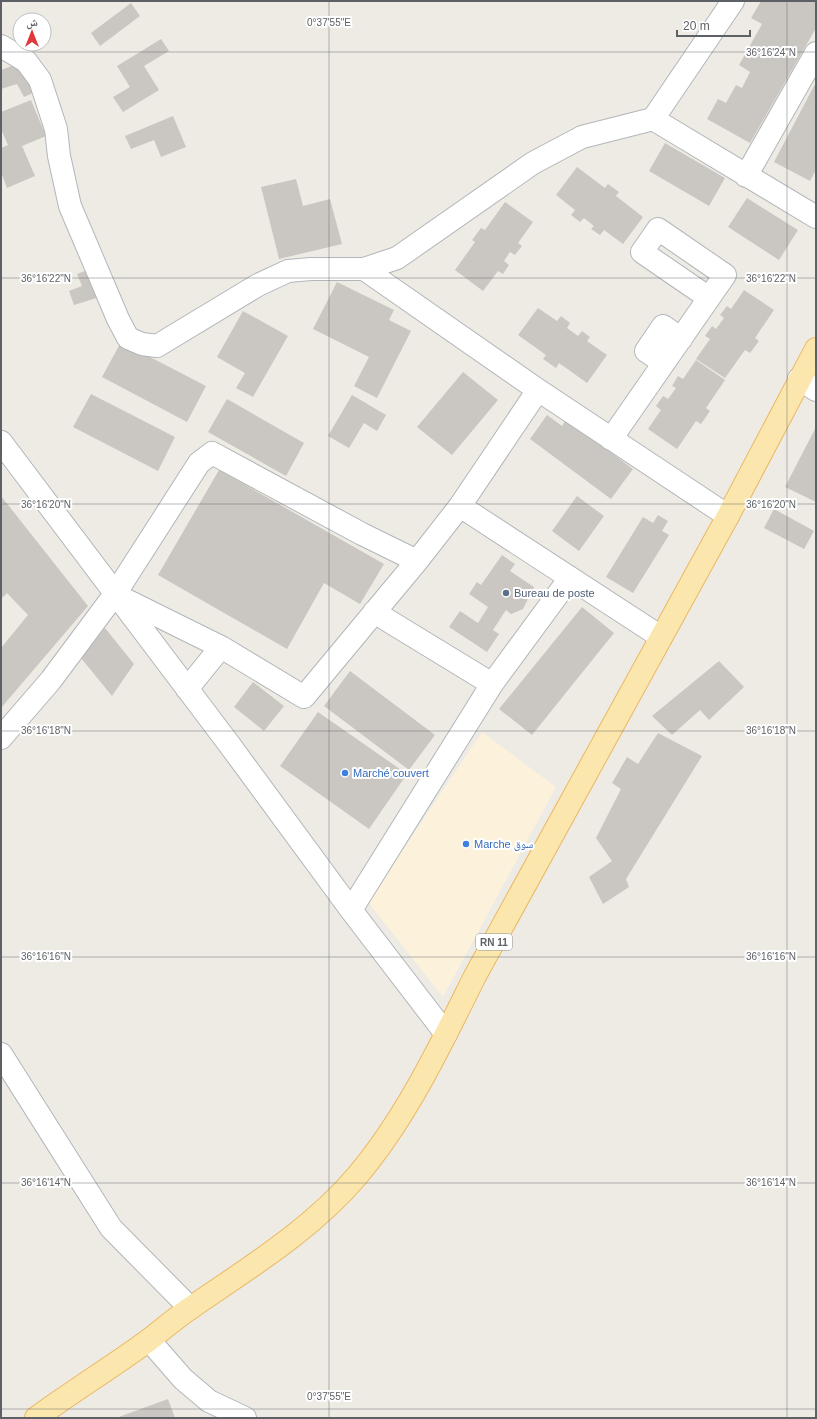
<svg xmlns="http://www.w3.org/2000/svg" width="817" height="1419" viewBox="0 0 817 1419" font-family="Helvetica,'Noto Naskh Arabic',sans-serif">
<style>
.commercial{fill:#fcf2dc}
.building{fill:#cac6c1}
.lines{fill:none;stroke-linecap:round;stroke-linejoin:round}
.minor-casing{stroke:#b2b6b9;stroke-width:24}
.major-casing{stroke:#ebb762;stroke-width:24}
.minor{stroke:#fff;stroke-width:22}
.major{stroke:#fbe7ad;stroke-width:22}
.ticks{fill:none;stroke:#5d6165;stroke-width:1;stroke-opacity:0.45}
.service-dot{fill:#5c6f8a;stroke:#fff;stroke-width:1.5}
.shop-dot{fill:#3f7fe0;stroke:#fff;stroke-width:1.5}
.labels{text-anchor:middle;stroke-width:4;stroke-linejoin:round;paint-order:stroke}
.shield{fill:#fff;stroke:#8e9093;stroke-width:1}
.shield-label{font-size:10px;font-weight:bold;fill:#5d6165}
.service-label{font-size:11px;fill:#4e5e75;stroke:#fff;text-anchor:start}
.shop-label{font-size:11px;fill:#366cbe;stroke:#fff;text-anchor:start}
.ticks-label{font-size:10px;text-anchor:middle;fill:#5d6165;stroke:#fff;stroke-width:4;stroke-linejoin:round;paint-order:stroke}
</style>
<rect width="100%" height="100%" fill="#eeebe5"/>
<!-- commercial -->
<path class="commercial" d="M482,732L556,787L443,997L368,902Z"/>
<!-- building -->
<path class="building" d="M761,1H816V28L750,143L707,119L718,99L726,103L736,85L742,88L750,72L739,65L762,24L751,18Z
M131,3L140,16L100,46L91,33Z
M161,39L169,51L144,66L159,90L123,112L113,97L130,87L117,66Z
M17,64L35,92L24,97L17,84L1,89V70Z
M816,82V170L810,181L774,162Z
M31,100L46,136L22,146L35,176L7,188L1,172V148L8,145L1,129V112Z
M173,116L186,147L161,157L154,140L131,149L125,136Z
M665,143L725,178L709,206L649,171Z
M577,167L605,188L608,184L619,192L616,196L643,217L623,244L604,230L600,235L591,229L594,226L584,218L580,222L571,215L575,210L556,195Z
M296,179L303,206L330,199L342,244L279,259L261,187Z
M747,198L798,230L779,260L728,227Z
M505,202L533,222L518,243L522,246L515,255L510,252L504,261L509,265L503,274L498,271L483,291L455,270L475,242L472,240L481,228L485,230Z
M93,268L103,296L74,305L69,291L82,286L77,274Z
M337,282L394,310L389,320L411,331L377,398L354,386L369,357L313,329Z
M744,290L774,310L755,338L759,341L750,353L745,350L725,378L696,359L710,339L705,336L712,326L716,329L724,318L720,315L727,306L731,309Z
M538,308L557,321L561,316L570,323L567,328L578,336L582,331L590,337L587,341L607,355L587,383L559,363L556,368L543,359L546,355L518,335Z
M243,311L288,336L253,397L236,388L245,373L217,357Z
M121,342L206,386L187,422L102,377Z
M696,360L725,380L706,408L710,411L701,424L696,421L677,449L648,429L661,410L656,406L663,396L668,399L676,388L672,386L678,376L683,379Z
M463,372L498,400L452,455L417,427Z
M91,394L175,437L158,471L73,427Z
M352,395L386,415L377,431L364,423L349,448L328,436Z
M227,399L304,443L286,476L208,432Z
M547,415L562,426L566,419L633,469L611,499L530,439Z
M816,427V502L785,487Z
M219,470L384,564L360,604L324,583L287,649L158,575Z
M1,496L88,606L1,708V648L28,615L7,593L1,599Z
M577,496L604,516L579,551L552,531Z
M774,509L814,531L804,549L764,528Z
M658,515L668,521L662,531L669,535L633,593L606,577L643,517L653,523Z
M502,555L515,564L510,571L534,587L523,609L511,614L506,610L493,630L499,634L487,652L449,627L460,611L478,623L488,607L469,594L477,582L481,585Z
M582,607L614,633L532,735L499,709Z
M105,628L134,664L112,696L81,658Z
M719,661L744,687L709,720L700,710L672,735L652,716Z
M350,671L435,735L409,770L324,706Z
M253,682L284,706L264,731L234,707Z
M318,712L407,774L369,829L280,766Z
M658,733L702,756L626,879L629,887L603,904L589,877L612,861L596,838L621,789L612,783L627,757L638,764Z
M168,1399L175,1418H116Z"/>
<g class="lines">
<defs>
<path id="minor" d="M1,46L26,61L40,80L56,129L59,156L70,206L118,319L128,338L142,344L157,346L258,285L288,271L311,269H364L397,258L533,163L582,137L653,119L733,1
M653,119L816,217
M746,176L816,53
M364,269L538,390L728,516
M664,363L646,351L663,326L681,339
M799,379L816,390
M611,439L725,275L658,229L642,252L709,298
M1,442L229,744L351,910L446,1034
M460,506L661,637
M120,597L221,647
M374,612L492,684
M187,689L221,647L304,697L417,561L460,506L538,390
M1,738L51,680L115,594L199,463L212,453L362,534L417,561
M351,910L492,684L570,578
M1,1054L111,1228L190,1308
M149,1340L183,1379L209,1401L245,1418"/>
<path id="major" d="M36,1418C73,1391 112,1367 149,1340C163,1329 177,1317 192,1307C250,1267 311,1230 357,1176C407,1117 441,1044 475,976L728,516L816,349"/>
</defs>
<!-- minor casing -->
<use href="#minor" class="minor-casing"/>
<!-- major casing -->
<use href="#major" class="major-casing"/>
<!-- minor -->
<use href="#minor" class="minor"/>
<!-- major -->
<use href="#major" class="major"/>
</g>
<!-- ticks -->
<path class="ticks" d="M329,1V1418M787,1V1418M1,52H816M1,278H816M1,504H816M1,731H816M1,957H816M1,1183H816M1,1409H816"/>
<!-- markers -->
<circle class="service-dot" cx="506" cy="593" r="4"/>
<g class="shop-dot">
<circle cx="345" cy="773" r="4"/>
<circle cx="466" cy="844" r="4"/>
</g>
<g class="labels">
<!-- shield labels -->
<rect class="shield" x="476" y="934" width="36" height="16" rx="3"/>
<g class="shield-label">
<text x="494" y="946">RN 11</text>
</g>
<!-- service labels -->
<g class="service-label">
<text x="514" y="597">Bureau de poste</text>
</g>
<!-- shop labels -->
<g class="shop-label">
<text x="353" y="777">Marché couvert</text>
<text x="474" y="848">Marche سوق</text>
</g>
</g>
<g class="ticks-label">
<text x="329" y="26">0°37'55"E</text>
<text x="771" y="56">36°16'24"N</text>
<text x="46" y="282">36°16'22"N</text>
<text x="771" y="282">36°16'22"N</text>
<text x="46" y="508">36°16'20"N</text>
<text x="771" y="508">36°16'20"N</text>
<text x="46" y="734">36°16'18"N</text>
<text x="771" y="734">36°16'18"N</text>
<text x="46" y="960">36°16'16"N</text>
<text x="771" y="960">36°16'16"N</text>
<text x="46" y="1186">36°16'14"N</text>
<text x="771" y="1186">36°16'14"N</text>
<text x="329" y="1400">0°37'55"E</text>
</g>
<!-- border -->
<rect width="817" height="1419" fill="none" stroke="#5d6165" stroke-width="4"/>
<!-- north arrow -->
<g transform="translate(32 32)"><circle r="19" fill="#ffffff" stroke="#bec0c1"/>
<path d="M0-3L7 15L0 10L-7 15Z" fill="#e1383b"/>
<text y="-6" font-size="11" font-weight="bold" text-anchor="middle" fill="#5d6165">ش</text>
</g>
<!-- scale -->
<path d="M677 30v6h73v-6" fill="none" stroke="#5d6165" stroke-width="2"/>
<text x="683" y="30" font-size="12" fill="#5d6165" stroke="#ffffff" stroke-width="3" paint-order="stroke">20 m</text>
</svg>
